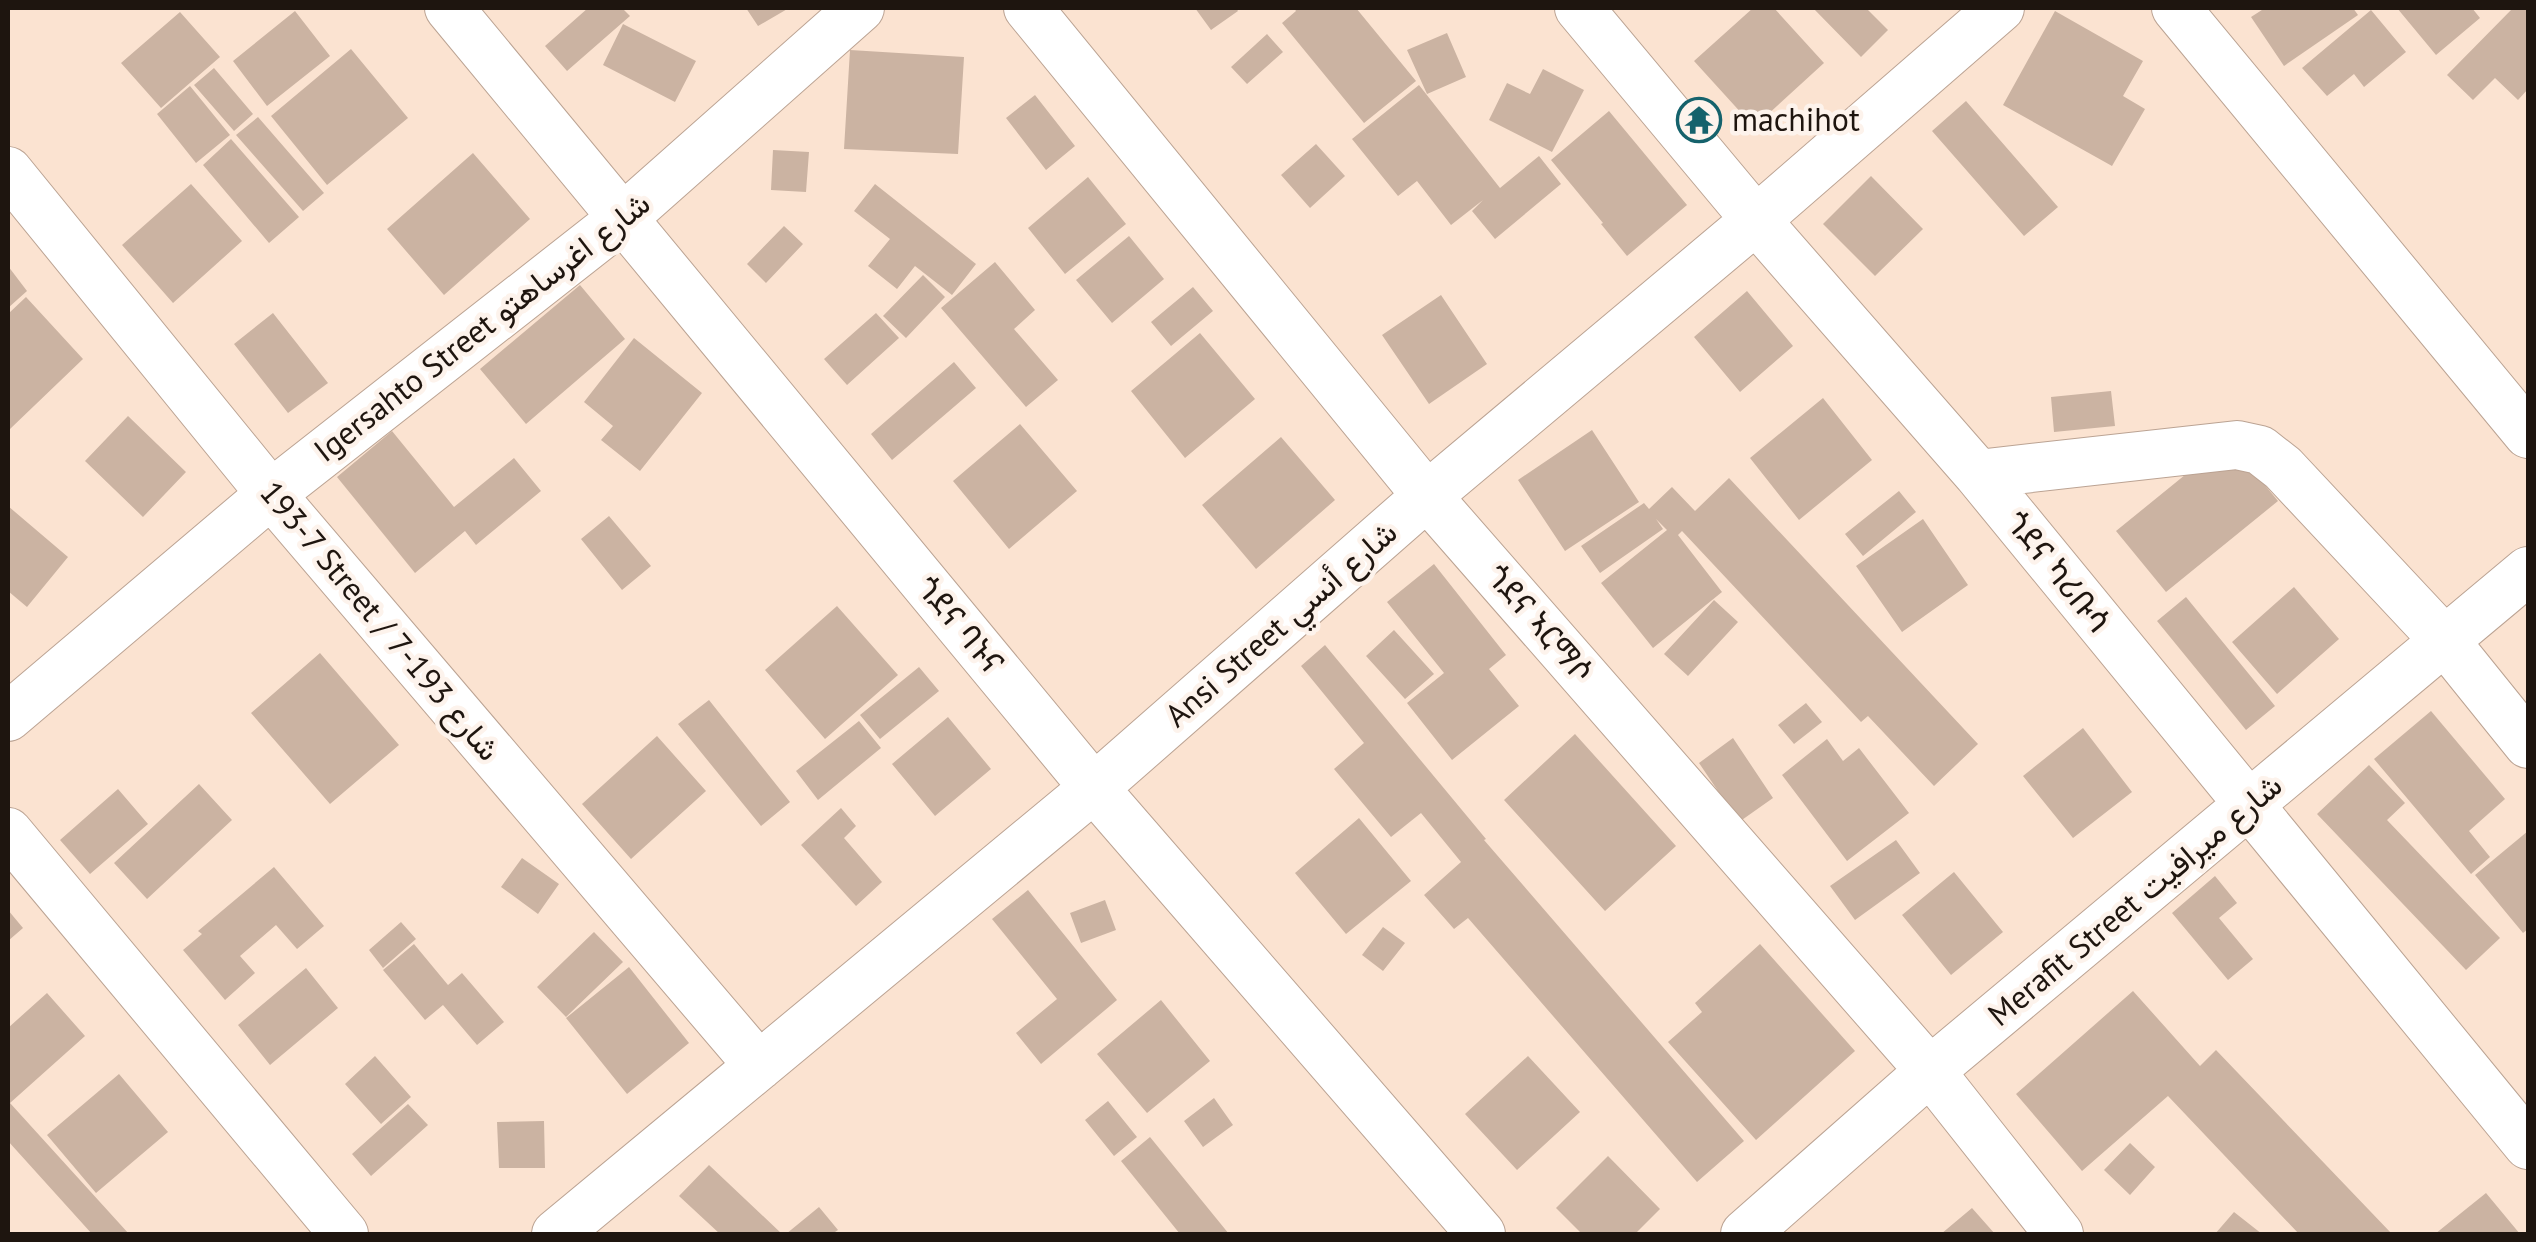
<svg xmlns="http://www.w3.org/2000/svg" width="2536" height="1242" viewBox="0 0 2536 1242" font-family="'PT Sans',Vazirmatn,'Noto Sans Ethiopic',sans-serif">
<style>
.building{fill:#cbb3a2}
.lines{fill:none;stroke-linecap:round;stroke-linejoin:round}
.minor-casing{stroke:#bba393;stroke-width:50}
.minor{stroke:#fff;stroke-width:48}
.labels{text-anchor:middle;stroke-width:9;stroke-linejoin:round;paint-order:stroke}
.poi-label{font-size:32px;fill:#1e150f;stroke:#fdf3ec;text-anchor:start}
.street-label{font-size:32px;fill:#1e150f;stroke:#fdf3ec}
</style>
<rect width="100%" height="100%" fill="#fbe3d1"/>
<!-- building -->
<path class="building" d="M588,8H622L630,16L567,71L545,46Z
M746,8H789L758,26Z
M1195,8H1236L1238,11L1211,30Z
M1294,8H1356L1416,81L1364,123L1282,23L1296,11Z
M1753,8H1774L1824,63L1754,127L1694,61Z
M1813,8H1866L1888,30L1861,57Z
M2265,8H2353L2358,15L2284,66L2251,17Z
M2397,8H2472L2480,18L2436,55Z
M2513,8H2528V89L2518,100L2495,78L2473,100L2447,75Z
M2371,10L2406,52L2364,87L2354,74L2327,96L2302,68Z
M295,11L330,56L267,106L233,61Z
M2055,11L2143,61L2123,96L2145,109L2112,166L2003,105Z
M180,12L220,57L161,108L121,63Z
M623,24L696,61L675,102L603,65Z
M1447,33L1466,77L1427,94L1407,50Z
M1267,34L1283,52L1247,84L1231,67Z
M351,49L408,118L327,185L271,116Z
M850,50L964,57L958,154L844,149Z
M214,68L253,114L234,131L194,85Z
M1543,69L1584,90L1552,152L1489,120L1507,83L1530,94Z
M1419,85L1500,188L1539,156L1561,184L1495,239L1472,211L1483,200L1451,225L1417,181L1398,196L1352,139Z
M190,86L230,135L196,163L157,114Z
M1035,95L1075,146L1046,170L1006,118Z
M1966,101L2058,207L2024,236L1932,131Z
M1609,111L1687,205L1627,256L1601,224L1603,223L1551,160Z
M258,117L324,193L303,211L236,135Z
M231,139L299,217L269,243L203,165Z
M1316,144L1345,176L1310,208L1281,175Z
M773,150L809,152L806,192L771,190Z
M473,153L530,219L444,295L387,229Z
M1871,176L1923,229L1875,276L1823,224Z
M1088,177L1126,224L1065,274L1028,228Z
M191,184L242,241L173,303L122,245Z
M875,184L976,264L952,295L915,266L897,289L868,266L890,239L854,211Z
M784,226L803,244L766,283L747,264Z
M1129,236L1164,279L1112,323L1076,280Z
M995,262L1035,310L1014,329L1058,380L1026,407L941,308Z
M8,266L27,291L8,308Z
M923,275L945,297L906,338L883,316Z
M580,285L625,339L526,424L480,369Z
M1193,287L1213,311L1171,346L1151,322Z
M1747,291L1793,346L1740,392L1694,337Z
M1441,295L1487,364L1429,404L1382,335Z
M26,297L83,359L10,429L8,427V314Z
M273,313L328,383L288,413L234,344Z
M876,313L899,338L847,385L824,359Z
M1200,333L1255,399L1185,458L1131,391Z
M634,338L702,393L640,471L601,440L613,426L584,402Z
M954,362L976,388L892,460L871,434Z
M2111,391L2115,426L2054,432L2051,397Z
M1823,398L1872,460L1799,520L1750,458Z
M128,416L186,472L143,517L85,461Z
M1020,424L1077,491L1009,549L953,481Z
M1592,430L1639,502L1565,551L1518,480Z
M392,431L454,507L514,458L541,491L476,545L465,531L415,573L337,477Z
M1281,437L1335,500L1256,569L1202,505Z
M2228,440L2278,501L2166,592L2116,531Z
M1729,478L1978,744L1934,786L1868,716L1861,722L1682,531L1678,535L1722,592L1653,648L1601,583L1667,530L1656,519L1663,529L1600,573L1581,546L1644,503L1649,509L1672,487L1695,511Z
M1899,491L1916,512L1863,556L1845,534Z
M8,506L68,557L27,607L8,591Z
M609,516L651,566L622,590L581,539Z
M1923,519L1968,585L1902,632L1856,566Z
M1434,564L1506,655L1489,669L1519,706L1452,760L1407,703L1444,673L1387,602Z
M2294,587L2339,639L2277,694L2232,642Z
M2186,597L2275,706L2246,730L2157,621Z
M1714,600L1738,622L1688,676L1664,654Z
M837,606L898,675L825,739L765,670Z
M1394,630L1434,674L1405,699L1366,656Z
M1325,645L1486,839L1484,840L1744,1141L1697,1182L1468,918L1454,929L1424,895L1461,862L1421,813L1391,837L1334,769L1364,743L1301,666Z
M320,653L399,745L330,804L251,713Z
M919,667L939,691L880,739L860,715Z
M709,700L790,802L761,826L678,724Z
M1806,703L1822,722L1794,744L1778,725Z
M2431,711L2505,799L2469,831L2490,857L2471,874L2374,759Z
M948,717L991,769L935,816L892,764Z
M859,721L881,748L818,800L796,771Z
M2083,728L2132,792L2073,838L2023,776Z
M1575,734L1676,846L1605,911L1504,800Z
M657,736L706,791L631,859L582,804Z
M1733,738L1773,798L1739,822L1699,763Z
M1827,739L1843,761L1859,748L1909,813L1847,861L1782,775Z
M2369,765L2405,803L2387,820L2500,938L2466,970L2317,814Z
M199,784L232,820L147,899L114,863Z
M118,789L148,824L90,874L60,840Z
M841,808L856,826L844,838L882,882L856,906L801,845Z
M1359,818L1411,881L1346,934L1295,873Z
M2528,831V929L2523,933L2475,875Z
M1896,840L1920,873L1855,920L1830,886Z
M522,858L559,884L538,914L501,887Z
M274,867L324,926L297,949L276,925L240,956L255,973L225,1000L183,950L202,934L198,931Z
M1954,872L2003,932L1951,975L1902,915Z
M2215,876L2237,903L2219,918L2253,959L2228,980L2172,913Z
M1028,890L1117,1000L1041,1064L1016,1033L1057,999L992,919Z
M1105,900L1116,930L1081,943L1070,913Z
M8,910L23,928L8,941Z
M401,922L416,939L383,968L369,950Z
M1383,927L1405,943L1383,971L1362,955Z
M594,932L623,962L566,1017L537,987Z
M414,944L448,985L462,973L504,1022L477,1045L443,1005L425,1020L383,970Z
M1760,944L1855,1051L1756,1140L1668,1042L1702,1012L1695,1003Z
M629,967L689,1043L627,1094L566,1018Z
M306,968L338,1008L270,1065L238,1025Z
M2133,991L2200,1066L2216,1050L2392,1234H2299L2168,1096L2082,1171L2016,1094Z
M47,993L85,1036L10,1103L129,1234H92L8,1141V1028Z
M1161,1000L1210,1061L1147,1113L1097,1054Z
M375,1056L411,1097L381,1124L345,1084Z
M1528,1056L1580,1112L1517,1170L1465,1114Z
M119,1074L168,1132L96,1193L47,1135Z
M1214,1098L1233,1125L1203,1147L1184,1121Z
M1108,1101L1137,1137L1114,1156L1085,1120Z
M408,1104L428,1125L371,1176L352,1154Z
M544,1121L545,1168H499L497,1122Z
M1150,1137L1229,1234H1180L1121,1161Z
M2130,1143L2155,1167L2130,1195L2104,1170Z
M1608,1156L1660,1209L1635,1234H1582L1556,1208Z
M709,1165L782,1234H720L679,1196Z
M2486,1193L2520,1234H2435Z
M819,1207L838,1230L832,1234H786Z
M1972,1208L1995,1234H1941Z
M2234,1212L2262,1234H2215Z"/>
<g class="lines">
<defs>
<path id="minor" d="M449,8L1094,788L1481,1234
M1028,8L1427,496L1930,1071L2059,1234
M1579,8L1756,220L1978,474L2528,1145
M2176,8L2528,434
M8,171L271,494L759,1066
M1978,474L2237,445L2260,450L2283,468L2445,641L2528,744
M8,717L271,494L623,218L860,8
M8,832L344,1234
M556,1234L1094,788L1427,496L1756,220L2000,8
M1745,1234L1930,1071L2528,571"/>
</defs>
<!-- minor casing -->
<use href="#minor" class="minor-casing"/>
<!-- minor -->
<use href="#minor" class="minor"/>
</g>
<!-- icons -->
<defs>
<symbol id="temple-ring" viewBox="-11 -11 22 22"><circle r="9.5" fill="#fdf3ec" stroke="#15626c" stroke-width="1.5"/><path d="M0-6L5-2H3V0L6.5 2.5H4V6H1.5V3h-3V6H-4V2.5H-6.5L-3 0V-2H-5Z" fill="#15626c"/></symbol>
</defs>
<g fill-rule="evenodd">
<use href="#temple-ring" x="1674" y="95" width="50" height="50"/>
</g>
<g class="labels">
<!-- poi labels -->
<g class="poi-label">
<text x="1732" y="131">machihot</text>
</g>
<!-- street labels -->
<g class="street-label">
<text transform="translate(482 327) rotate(-38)" y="11">Igersahto Street شارع اغرساهتو</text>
<text transform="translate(2058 572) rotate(51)" y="11">ጎደና ካሪቡሳ</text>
<text transform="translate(380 621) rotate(50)" y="11">193-7 Street / شارع 193-7</text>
<text transform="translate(1281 624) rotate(-41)" y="11">Ansi Street شارع أنسي</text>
<text transform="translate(1540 624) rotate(49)" y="11">ጎደና ኣርማሶ</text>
<text transform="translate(960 625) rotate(50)" y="11">ጎደና ባኑና</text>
<text transform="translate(2135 900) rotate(-40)" y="11">Merafit Street شارع ميرافيت</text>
</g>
</g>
<!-- border -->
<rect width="2536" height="1242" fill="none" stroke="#1e150f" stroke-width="20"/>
</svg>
